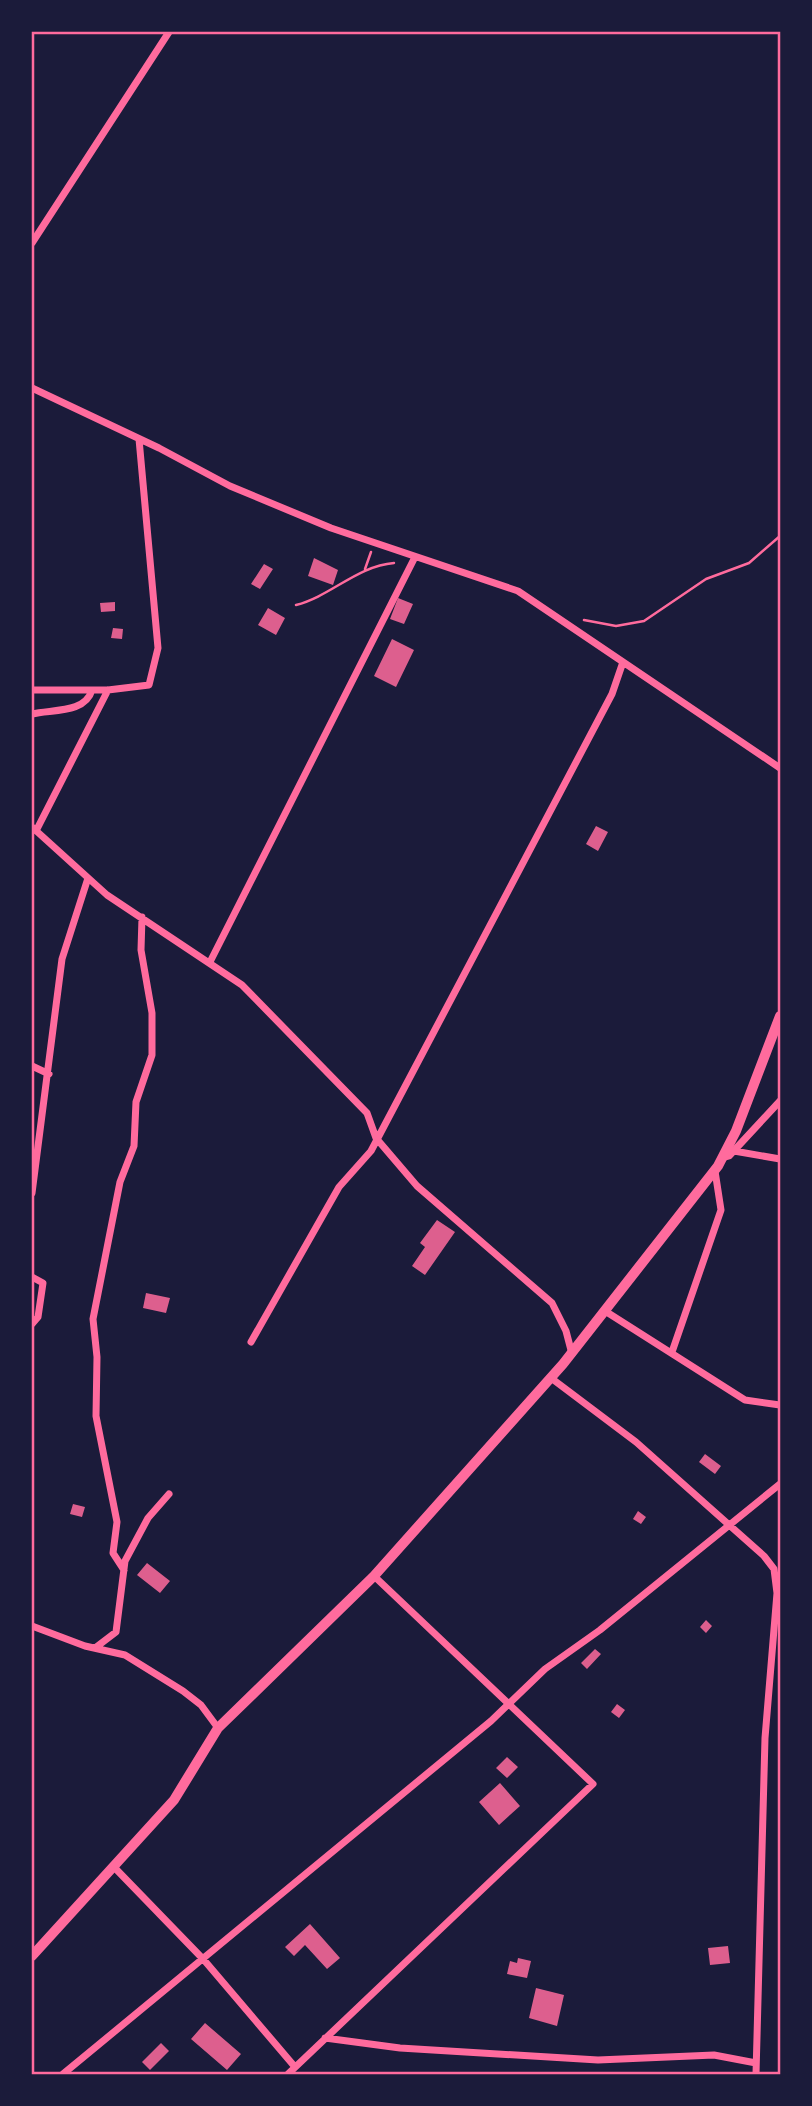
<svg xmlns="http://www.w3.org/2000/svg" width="812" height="2106" viewBox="0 0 812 2106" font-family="'PT Sans Narrow',sans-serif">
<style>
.building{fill:#dd5f8e}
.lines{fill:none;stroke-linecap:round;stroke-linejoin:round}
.path{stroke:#ff6b9d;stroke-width:2.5}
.minor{stroke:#ff6b9d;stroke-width:7}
.tertiary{stroke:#ff6b9d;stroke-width:10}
.neatline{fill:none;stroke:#ff6b9d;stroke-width:2.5}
</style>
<rect width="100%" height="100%" fill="#1b1b3a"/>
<!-- building -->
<path class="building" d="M314,558L338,570L333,585L308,576Z
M264,564L273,569L260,589L251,584Z
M398,598L413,604L404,624L390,619Z
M115,602V611L101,612L100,603Z
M268,608L285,618L276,635L258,625Z
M113,628L123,629L122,639L111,638Z
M392,639L414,650L396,687L374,676Z
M596,826L608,832L598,851L586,844Z
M437,1220L455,1232L425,1275L412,1266L425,1247L420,1243Z
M146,1293L170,1298L166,1313L143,1308Z
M705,1454L721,1466L715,1474L699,1462Z
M73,1504L85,1507L82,1517L70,1514Z
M638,1511L646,1517L641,1524L633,1519Z
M147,1563L170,1581L160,1593L137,1575Z
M706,1620L712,1626L706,1633L700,1627Z
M595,1649L601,1654L587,1669L581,1663Z
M617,1704L625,1710L619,1718L611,1712Z
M507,1757L518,1767L507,1778L496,1768Z
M500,1783L520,1806L499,1825L479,1802Z
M310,1924L340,1958L327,1969L305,1945L294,1956L285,1947Z
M728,1946L730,1963L710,1965L708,1948Z
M518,1958L531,1961L527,1978L507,1974L510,1961L517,1963Z
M536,1988L564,1995L557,2026L529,2018Z
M205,2023L241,2054L227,2070L191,2039Z
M161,2043L169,2051L150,2070L142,2062Z"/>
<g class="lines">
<!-- path -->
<path class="path" d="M365,569L371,552
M296,605C331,596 357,566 394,563
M584,620L616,626L644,621L706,579L749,563L780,536"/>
<!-- minor -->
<path class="minor" d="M32,243L169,32
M32,388L159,448L230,486L331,528L518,591L780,768
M32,690H108L149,685L158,648L139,439
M32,714C51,709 85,714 92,690
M32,827L107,895L242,985L367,1113L376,1138L417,1186L552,1303L566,1331L572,1354
M36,831L108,690
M210,962L415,557
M32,1066L49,1074
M734,1151L780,1159
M722,1158L729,1156L780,1101
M32,1193L62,959L88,878
M32,1277L43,1283L38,1317L32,1324
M605,1311L745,1400L780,1405
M251,1342L339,1187L371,1151L612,694L623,662
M672,1352L721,1210L715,1171
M551,1378L636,1442L764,1556L774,1569L777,1593L765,1738L756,2074
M124,1570L113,1553L117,1522L96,1416L97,1357L93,1319L120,1182L134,1146L136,1102L152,1055V1013L141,950L142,917
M32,1626L85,1646L125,1655L183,1691L201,1705L218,1728
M95,1648L116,1632L125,1561L148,1518L169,1494
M113,1866L204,1960L295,2067
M325,2038L400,2048L598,2060L714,2055L756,2063
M63,2074L491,1721L545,1669L600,1630L780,1484
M288,2074L593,1784L374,1576"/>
<!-- tertiary -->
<path class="tertiary" d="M32,1956L174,1800L218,1728L374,1576L563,1364L718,1166L736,1131L780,1016"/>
</g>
<!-- border -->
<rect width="812" height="2106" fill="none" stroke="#1b1b3a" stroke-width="66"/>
<rect x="33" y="33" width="746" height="2040" class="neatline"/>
</svg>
